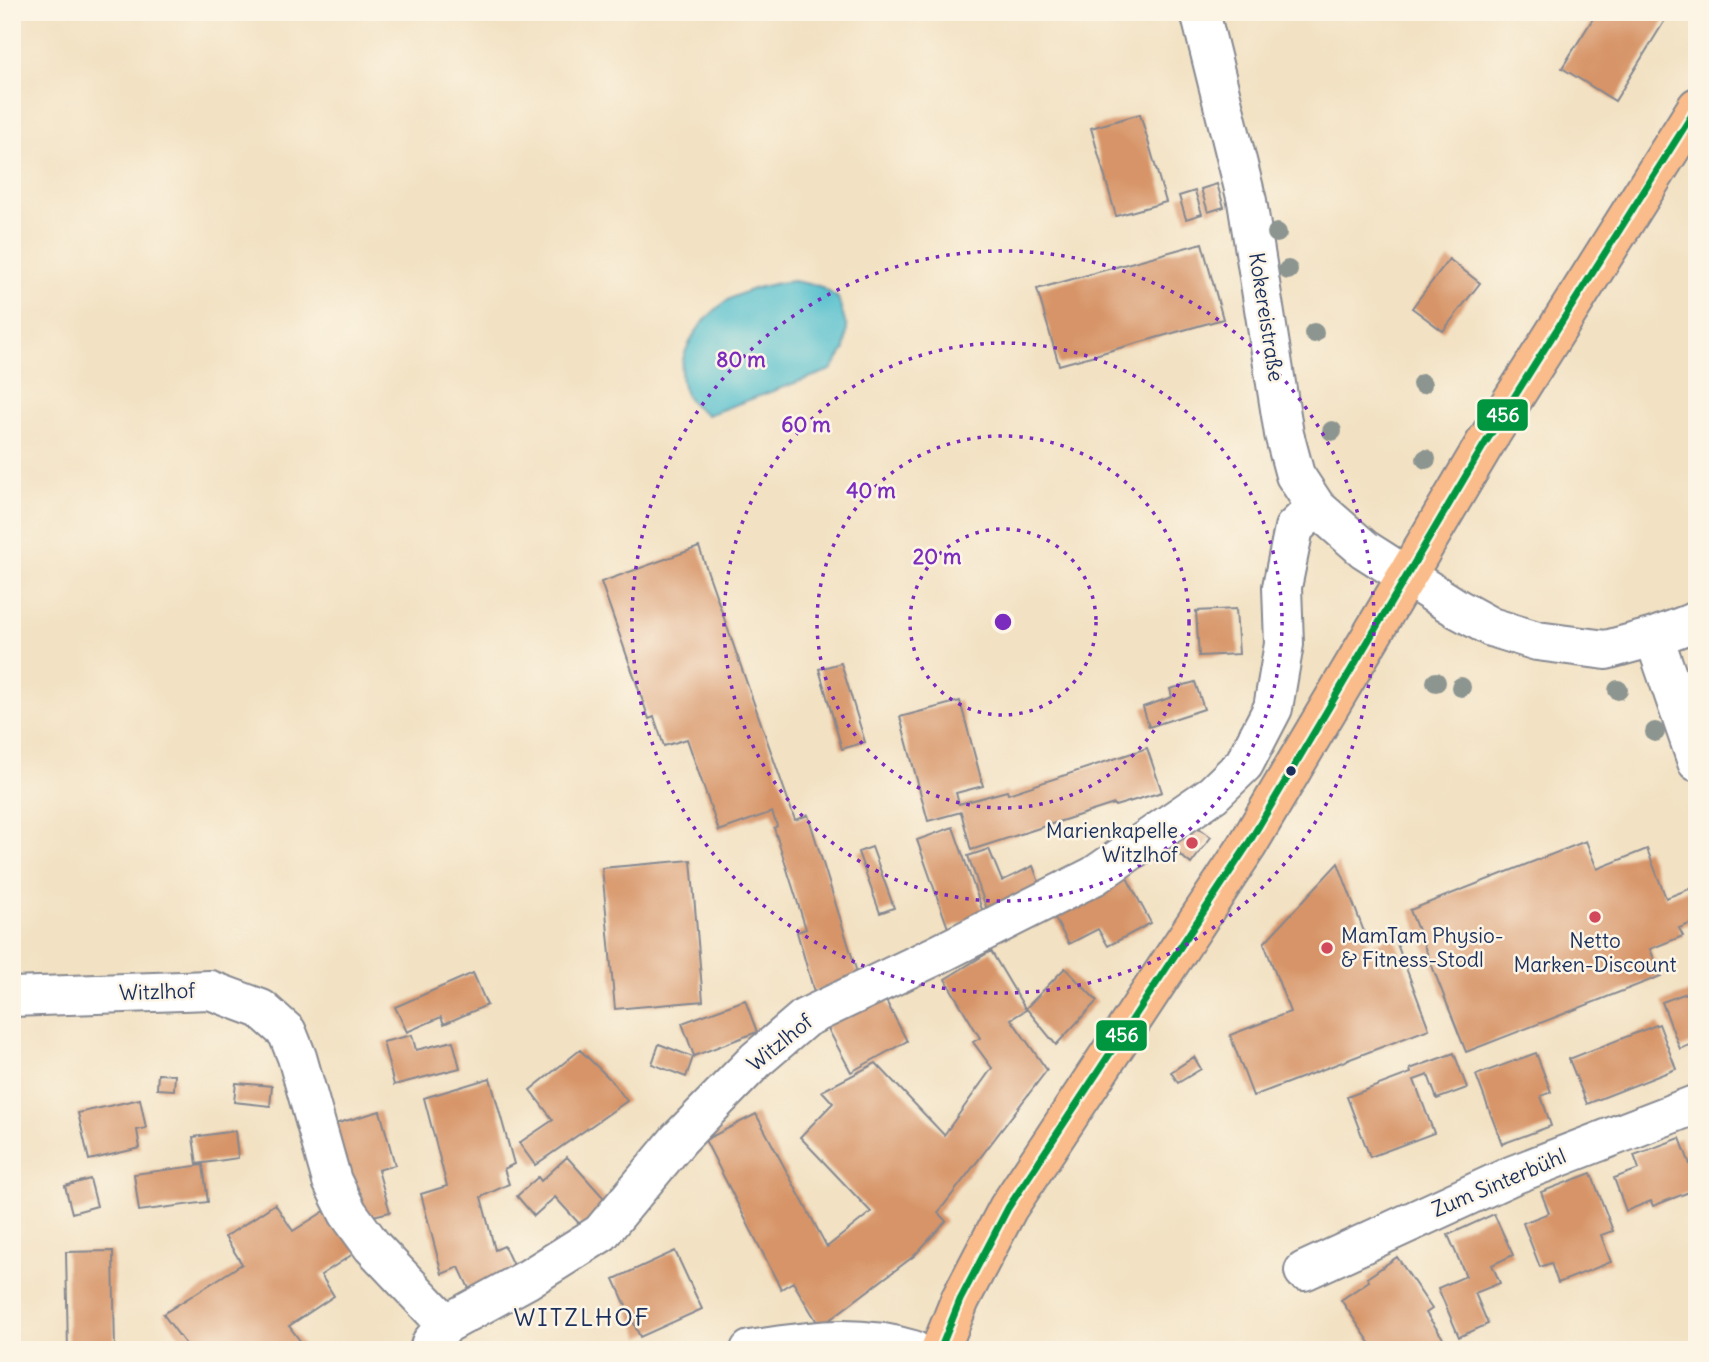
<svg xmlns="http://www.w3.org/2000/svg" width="1709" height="1362" viewBox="0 0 1709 1362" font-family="Delius,sans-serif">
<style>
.water{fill:#54c0ce;stroke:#387896;stroke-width:2}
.building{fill:#d79467}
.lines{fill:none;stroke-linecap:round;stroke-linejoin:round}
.minor-casing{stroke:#868890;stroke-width:42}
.major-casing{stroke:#868890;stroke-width:42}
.minor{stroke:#fff;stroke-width:38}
.major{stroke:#f9bc8a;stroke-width:38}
.bus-1-casing{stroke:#fcf5e5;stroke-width:12}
.bus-1{stroke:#00963f;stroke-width:7}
.tree{fill:#8d9590}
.ring{fill:none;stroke:#7b2cbf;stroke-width:3.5;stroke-dasharray:3.5 7}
.bus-dot{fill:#1b2f5e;stroke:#fcf5e5;stroke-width:2.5}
.poi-dot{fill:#d1495b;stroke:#fcf5e5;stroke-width:2.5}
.labels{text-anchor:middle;stroke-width:5;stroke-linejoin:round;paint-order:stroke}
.street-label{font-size:21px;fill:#1b2f5e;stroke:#fcf5e5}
.poi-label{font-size:21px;fill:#1b2f5e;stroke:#fcf5e5;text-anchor:end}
.quarter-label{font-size:24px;letter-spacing:2px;fill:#1b2f5e;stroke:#fcf5e5}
.centre{fill:#7b2cbf;stroke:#fcf5e5;stroke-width:3.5}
.ring-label{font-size:21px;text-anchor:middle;font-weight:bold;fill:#7b2cbf;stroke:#fcf5e5;stroke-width:5;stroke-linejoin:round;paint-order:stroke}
.line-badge{stroke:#fcf5e5;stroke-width:2.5}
.badge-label{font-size:19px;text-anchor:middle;font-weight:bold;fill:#fff}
</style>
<rect width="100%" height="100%" fill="#fcf5e5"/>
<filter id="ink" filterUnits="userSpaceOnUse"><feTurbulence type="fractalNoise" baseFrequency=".0143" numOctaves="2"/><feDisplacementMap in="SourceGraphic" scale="14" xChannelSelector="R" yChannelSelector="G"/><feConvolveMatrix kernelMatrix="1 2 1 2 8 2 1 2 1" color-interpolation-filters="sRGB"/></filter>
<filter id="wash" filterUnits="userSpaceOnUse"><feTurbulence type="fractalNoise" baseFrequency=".00686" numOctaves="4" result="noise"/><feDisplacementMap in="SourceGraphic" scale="28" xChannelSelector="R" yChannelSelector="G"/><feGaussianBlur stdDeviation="1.57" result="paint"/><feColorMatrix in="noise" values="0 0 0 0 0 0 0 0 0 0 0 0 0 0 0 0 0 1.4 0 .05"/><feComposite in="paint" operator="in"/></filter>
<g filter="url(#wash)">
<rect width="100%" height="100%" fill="#f2e1c2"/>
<!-- water -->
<path class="water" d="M793,281L819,286L838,298L847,328L845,349L831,370L707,415C702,411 694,406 690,401C665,365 699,318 730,299C749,288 771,284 793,281Z"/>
<g id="blocks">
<!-- building -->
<path class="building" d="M1597,12H1670L1615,101L1562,68Z
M1140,114L1166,202L1116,216L1091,128Z
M1217,184L1224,207L1208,212L1201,189Z
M1195,191L1202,214L1186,219L1179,196Z
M1202,243L1223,319L1059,365L1037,289Z
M1449,259L1480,283L1443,331L1412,308Z
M699,547L795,820L808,815L859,979L814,992L797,932L806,929L774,828L777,826L772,812L719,831L687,739L664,746L654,717L649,719L601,582Z
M1236,609L1239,654L1199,656L1196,611Z
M841,663L865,742L842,749L819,669Z
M1195,682L1204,709L1149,727L1143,707L1172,697L1170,689Z
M960,701L983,786L956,793L959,804L1007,791L1008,794L1147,748L1162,792L1115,806L1114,804L971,850L961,812L928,821L900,717Z
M1192,823L1211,837L1191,864L1173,849Z
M953,827L984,915L948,928L917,840Z
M1586,841L1597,869L1647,849L1666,898L1697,886V921L1679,928L1683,936L1650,949L1661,976L1466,1052L1410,910Z
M872,847L894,908L880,913L858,852Z
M989,849L1002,881L1033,866L1041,888L988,912L968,856Z
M691,860L703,1001L615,1009L602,868Z
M1338,863L1369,945L1394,936L1429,1029L1253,1096L1230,1035L1290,1012L1264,943Z
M1126,876L1151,923L1108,946L1098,929L1069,944L1053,915Z
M991,951L1026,1010L1011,1019L1047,1070L938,1213L946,1221L914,1256L820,1327L793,1282L781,1289L705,1140L756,1114L827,1247L871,1212L800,1137L833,1103L822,1091L876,1063L944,1135L992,1068L973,1042L980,1038L945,979Z
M1065,968L1097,1001L1056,1045L1026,1008Z
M473,973L487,1005L444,1024L441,1017L407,1032L395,1007Z
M1697,989V1042L1680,1049L1662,1002Z
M883,995L907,1041L851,1072L826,1025Z
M745,1000L757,1032L694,1056L682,1023Z
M1659,1024L1676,1069L1587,1104L1569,1059Z
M412,1035L416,1050L453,1041L460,1068L394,1085L383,1042Z
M659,1044L693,1057L686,1077L652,1064Z
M580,1050L611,1080L627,1101L535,1165L519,1143L553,1120L530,1090Z
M1454,1053L1467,1088L1437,1099L1428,1075L1414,1080L1434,1133L1370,1157L1347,1097L1411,1073L1410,1069Z
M1536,1053L1551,1092L1541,1096L1551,1126L1502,1144L1476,1075Z
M1194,1057L1201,1069L1178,1083L1171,1072Z
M158,1074L175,1075L174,1090L157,1089Z
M490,1078L514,1164L504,1169L509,1184L481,1197L495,1250L504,1246L517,1274L472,1295L459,1267L442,1274L421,1194L447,1186L424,1098Z
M236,1083L272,1086L270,1106L234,1102Z
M140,1099L146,1128L137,1130L140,1148L89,1160L78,1113Z
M380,1111L395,1165L378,1170L390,1212L364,1218L343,1179L335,1124Z
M235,1131L238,1158L197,1164L193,1137Z
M1680,1138L1697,1183V1189L1653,1206L1651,1201L1626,1211L1614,1178L1639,1169L1634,1155Z
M567,1157L611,1206L585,1230L555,1197L534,1216L517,1196L538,1177L541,1181Z
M203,1165L208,1202L139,1211L134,1174Z
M1591,1173L1613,1231L1601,1235L1611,1262L1558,1283L1551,1263L1540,1267L1523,1223L1549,1213L1541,1192Z
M90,1179L97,1206L72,1213L65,1186Z
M275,1204L293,1231L331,1207L359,1250L321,1275L334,1296L289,1326L307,1350H214L211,1345L203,1350H190L163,1314L242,1264L225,1237Z
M1494,1214L1513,1255L1492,1265L1500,1283L1475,1293L1488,1324L1459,1337L1438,1288L1466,1276L1448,1235Z
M113,1251L115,1350H68L66,1252Z
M675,1251L702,1309L640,1337L614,1279Z
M1397,1257L1432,1309L1426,1313L1451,1350H1375L1341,1300L1369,1281L1367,1278Z"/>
</g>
</g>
<g filter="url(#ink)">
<use href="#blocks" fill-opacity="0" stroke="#868890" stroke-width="2"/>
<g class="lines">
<defs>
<path id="minor" d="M1200,12L1247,201L1284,434L1295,475L1316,507L1364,549L1458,609L1491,627L1537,641L1606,650L1654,637L1697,621
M1654,637L1697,762
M12,997L210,990L261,1009L287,1032L297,1057L332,1181L348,1213L372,1246L446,1324
M1304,1271L1513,1175L1697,1104
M429,1350L431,1343L446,1324L528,1279L601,1233L679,1139L756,1060L805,1018L937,955L1094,876L1213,794L1244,764L1273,708L1284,644L1282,587L1294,528L1316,507
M750,1350C806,1341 857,1333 913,1350"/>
<path id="major" d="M940,1350L960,1300L1008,1208L1247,846L1484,445L1697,107"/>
</defs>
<!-- minor casing -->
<use href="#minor" class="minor-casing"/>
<!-- major casing -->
<use href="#major" class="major-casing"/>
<!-- minor -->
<use href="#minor" class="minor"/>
<!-- major -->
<use href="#major" class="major"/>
<defs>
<path id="bus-1" d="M940,1350L960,1300L1008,1208L1247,846L1484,445L1697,107"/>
</defs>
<!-- bus-1 casing -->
<use href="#bus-1" class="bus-1-casing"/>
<!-- bus-1 -->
<use href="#bus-1" class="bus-1"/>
</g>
<!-- trees -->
<g class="tree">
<circle cx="1277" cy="233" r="10"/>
<circle cx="1288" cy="270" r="10"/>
<circle cx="1314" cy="333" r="10"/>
<circle cx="1422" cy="384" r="10"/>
<circle cx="1332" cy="431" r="10"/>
<circle cx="1426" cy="459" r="10"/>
<circle cx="1436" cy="682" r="10"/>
<circle cx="1461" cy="687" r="10"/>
<circle cx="1618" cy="690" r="10"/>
<circle cx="1655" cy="732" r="10"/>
</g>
</g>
<!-- distance rings -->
<g class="ring">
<circle cx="1003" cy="622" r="93"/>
<circle cx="1003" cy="622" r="186"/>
<circle cx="1003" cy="622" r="279"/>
<circle cx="1003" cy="622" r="371"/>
</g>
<!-- markers -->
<circle class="bus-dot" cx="1291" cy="771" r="6"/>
<g class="poi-dot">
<circle cx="1192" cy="843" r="7"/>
<circle cx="1595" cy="917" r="7"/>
<circle cx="1327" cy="948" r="7"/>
</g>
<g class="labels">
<!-- street labels -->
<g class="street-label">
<text transform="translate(1266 317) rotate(81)" y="7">Kokereistraße</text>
<text transform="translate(157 992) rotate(-2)" y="7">Witzlhof</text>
<text transform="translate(780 1043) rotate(-39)" y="7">Witzlhof</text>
<text transform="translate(1499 1183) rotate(-23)" y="7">Zum Sinterbühl</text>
</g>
<!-- poi labels -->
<g class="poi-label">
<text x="1178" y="838">Marienkapelle<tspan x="1178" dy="24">Witzlhof</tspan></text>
<text x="1341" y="943" text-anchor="start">MamTam Physio-<tspan x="1341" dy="24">&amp; Fitness-Stodl</tspan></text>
<text x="1595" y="948" text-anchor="middle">Netto<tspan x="1595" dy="24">Marken-Discount</tspan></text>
</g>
<!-- quarter labels -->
<g class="quarter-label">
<text x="582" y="1326">WITZLHOF</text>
</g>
</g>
<circle cx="1003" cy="622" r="10" class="centre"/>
<g class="ring-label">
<text x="741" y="367">80 m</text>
<text x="806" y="432">60 m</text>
<text x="871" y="498">40 m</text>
<text x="937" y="564">20 m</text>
</g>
<g class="line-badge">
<rect x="1476" y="398" width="53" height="34" rx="7" fill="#00963f"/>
<rect x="1095" y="1019" width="53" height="33" rx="7" fill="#00963f"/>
</g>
<g class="badge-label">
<text x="1503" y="422">456</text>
<text x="1122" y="1042">456</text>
</g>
<!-- margin -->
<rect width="1709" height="1362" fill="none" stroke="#fcf5e5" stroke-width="42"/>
</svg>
